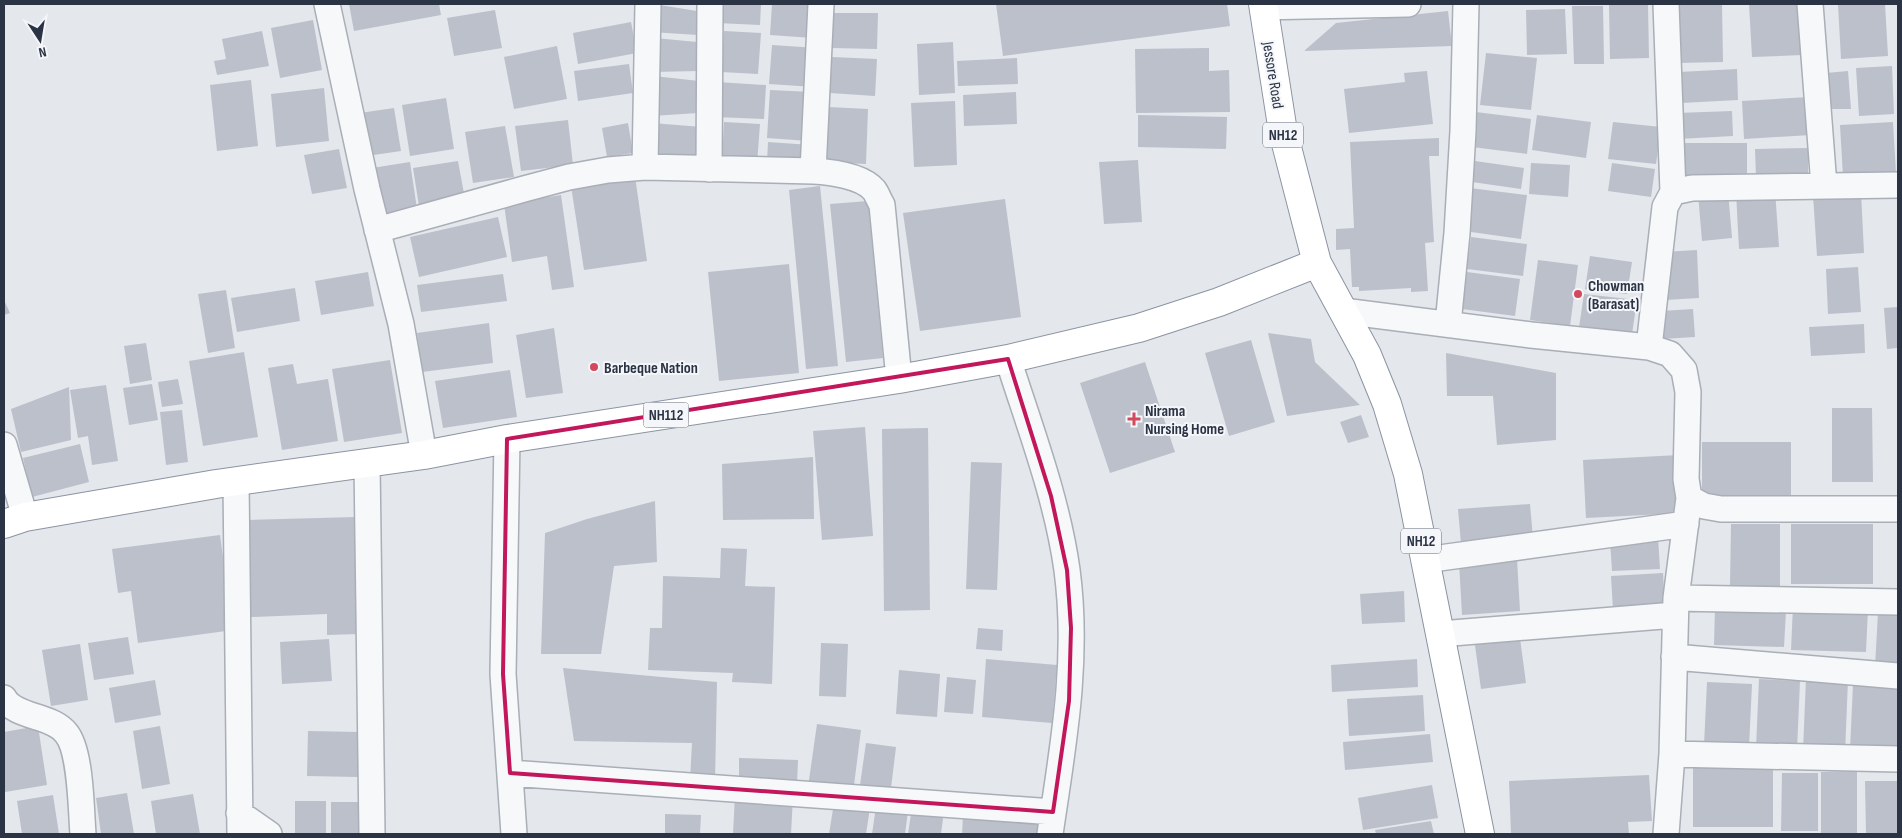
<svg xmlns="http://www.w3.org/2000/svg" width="1902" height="838" viewBox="0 0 1902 838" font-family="'Sofia Sans Condensed',sans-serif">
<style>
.building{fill:#bbc0ca}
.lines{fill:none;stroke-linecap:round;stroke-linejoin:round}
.minor-casing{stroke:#a9aeb7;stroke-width:28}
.trunk-casing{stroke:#8b94a3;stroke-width:30}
.minor{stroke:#f7f8fa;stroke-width:25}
.trunk{stroke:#fff;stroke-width:28}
.marked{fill:none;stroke:#c2185b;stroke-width:4;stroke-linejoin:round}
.poi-dot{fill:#d1495b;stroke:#f4f6f9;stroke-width:2}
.labels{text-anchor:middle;stroke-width:4;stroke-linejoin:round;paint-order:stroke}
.shield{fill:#f4f6f9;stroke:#676e7b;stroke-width:1}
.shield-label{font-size:15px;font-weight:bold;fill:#2b3445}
.street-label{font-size:16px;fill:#2b3445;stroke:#f4f6f9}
.poi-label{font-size:16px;font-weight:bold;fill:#2b3445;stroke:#f4f6f9;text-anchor:start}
</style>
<rect width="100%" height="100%" fill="#e4e7ec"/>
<!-- building -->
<path class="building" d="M349,4H439L441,15L354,31Z
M653,4L697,11L698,35L651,32Z
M718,4H761L760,25L717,23Z
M772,4H815L813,38L770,35Z
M996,4H1227L1230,26L1003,56Z
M1609,4H1648L1649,58L1610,59Z
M1676,4H1722L1723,62L1677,63Z
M1749,4H1799L1802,55L1752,57Z
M1838,4H1885L1888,56L1841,59Z
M1572,6H1603L1604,64H1574Z
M1565,9L1567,54L1527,55L1526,10Z
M495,10L502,48L454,56L447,18Z
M1448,11L1452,46L1304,51L1336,23Z
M833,13H878L877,49L832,48Z
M313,20L322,70L280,78L271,28Z
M631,22L637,53L578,64L573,33Z
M262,31L269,66L217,75L214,61L226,59L222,39Z
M724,31L761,33L758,74L721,72Z
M655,38L697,42L698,71L652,72Z
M953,42L955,93L919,95L917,44Z
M772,45L817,48L814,87L769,84Z
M557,46L567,99L514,109L504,57Z
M1209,48V71L1229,70L1230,112L1136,113L1135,49Z
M1486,53L1537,58L1531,110L1480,105Z
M832,57L877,59L875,96L830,93Z
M1017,58L1018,84L958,86L957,61Z
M629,64L633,93L578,101L574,71Z
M1892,66L1894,114L1859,116L1856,68Z
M1737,69L1738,100L1681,103L1679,72Z
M1427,71L1433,124L1349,133L1344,89L1405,82L1404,73Z
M1848,71L1851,109H1825L1826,73Z
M654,76L699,81L698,113L652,116Z
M251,80L258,146L217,151L210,85Z
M717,82L766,85L764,119L715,117Z
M324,88L329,141L276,147L271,94Z
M770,90L812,92L809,141L767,138Z
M1016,92L1017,124L964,126L963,95Z
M1809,97L1811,135L1744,139L1742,101Z
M446,98L454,149L410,156L402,105Z
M955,101L957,165L914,167L911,103Z
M828,107L868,109L866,164L825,162Z
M394,108L401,151L367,156L360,113Z
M1732,111L1733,136L1678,139L1677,113Z
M1476,112L1531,119L1527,154L1472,147Z
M1138,115L1227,117L1226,149L1138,147Z
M1537,115L1591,122L1586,158L1532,150Z
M568,120L573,165L521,171L515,126Z
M724,122L760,124L757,164L722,162Z
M1613,122L1661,127L1656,164L1608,159Z
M1893,122L1896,174L1843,177L1840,125Z
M628,123L633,153L607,157L602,128Z
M652,123L702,127L698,157L650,161Z
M505,126L514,177L473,183L465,132Z
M1439,138V156H1429L1434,242L1425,243L1428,291L1411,292V288L1359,291V287H1352L1350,249L1336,250V229L1354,228L1350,142Z
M768,142L811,145L810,165L767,163Z
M1677,143H1747V184H1677Z
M1808,148V176H1756L1755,149Z
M339,149L347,188L312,194L304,155Z
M1138,160L1142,222L1104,224L1099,162Z
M458,161L465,199L419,206L413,168Z
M1475,161L1524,168L1521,189L1472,182Z
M410,162L417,209L379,215L372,168Z
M1531,163L1570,165L1568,197L1529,194Z
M1612,163L1655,169L1651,197L1608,191Z
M635,176L647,261L584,270L571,186Z
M820,186L838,366L806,369L789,190Z
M1470,188L1527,195L1521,239L1464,231Z
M1775,190L1779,247L1739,249L1736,192Z
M1728,191L1732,238L1702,241L1698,194Z
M1861,192L1864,253L1817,256L1813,195Z
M561,195L574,287L552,290L547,256L512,262L504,204Z
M1005,199L1021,317L920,331L903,213Z
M868,201L883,358L846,362L830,204Z
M498,217L507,257L419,277L410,237Z
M1471,237L1527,244L1523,276L1467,269Z
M1697,250L1699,298L1665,300L1663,252Z
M1590,256L1632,262L1627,294L1585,289Z
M1538,260L1578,265L1570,326L1530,320Z
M789,264L799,373L719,381L708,272Z
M1858,267L1861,312L1828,314L1826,269Z
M368,272L374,306L321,315L315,281Z
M1467,272L1520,279L1515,316L1462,309Z
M503,274L507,301L421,312L417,285Z
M295,288L300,321L237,332L231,298Z
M226,290L235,348L208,353L198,294Z
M1584,294L1637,300L1631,341L1578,334Z
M4,300L10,313L4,315Z
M1898,307V348L1887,349L1884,308Z
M1693,309L1695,337L1662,339L1661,311Z
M489,323L493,363L422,372L417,333Z
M1864,324L1865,353L1811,356L1809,327Z
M554,328L563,393L526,398L516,335Z
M1268,333L1311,339L1315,362L1360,405L1287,416Z
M1251,340L1275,422L1229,436L1205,353Z
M146,343L152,380L130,384L124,346Z
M244,352L258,437L203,446L189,361Z
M1446,353L1556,373V440L1497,445L1493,396H1447Z
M390,360L402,433L344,442L332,369Z
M1145,362L1175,452L1110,473L1080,383Z
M293,364L297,384L328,379L338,441L282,450L268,368Z
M510,370L517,417L443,428L435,381Z
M178,379L183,404L162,407L158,382Z
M152,384L158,420L129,425L123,388Z
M106,385L118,461L92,465L88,436L78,438L70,390Z
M69,387L71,440L21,452L11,409Z
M1832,408H1872L1873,482H1832Z
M182,410L188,462L166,465L160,412Z
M1361,415L1369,437L1348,443L1340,422Z
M865,427L873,536L822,540L813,431Z
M928,428L930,610L884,611L882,429Z
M1702,442H1791V497H1702Z
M80,444L89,482L32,497L23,458Z
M1679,455L1683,513L1586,518L1583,460Z
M813,457L814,519L723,520L722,464Z
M971,462L1002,463L997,590L966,589Z
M655,501L657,562L614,566L601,654H541L545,533L587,519Z
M1530,504L1533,538L1461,544L1458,509Z
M356,517L359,634L327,635V614L251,617L248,520Z
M1731,524H1780V586H1730Z
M1791,524H1873V584H1791Z
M220,535L233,630L138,643L131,591L118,593L112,549Z
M1658,537L1660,569L1612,571L1610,540Z
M721,548L747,549L745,586L775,587L772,684L732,682L733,673L648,670L650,628H662L663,576L720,578Z
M1517,559L1520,611L1462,615L1459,562Z
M1663,573L1665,607L1613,610L1611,576Z
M1404,591L1405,622L1362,624L1360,594Z
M1793,606L1868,609L1866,652L1791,650Z
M1715,608L1786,611L1784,647L1714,645Z
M1878,612L1898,613V668L1875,667Z
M978,628L1003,630L1002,651L976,649Z
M1519,631L1526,683L1481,689L1474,638Z
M128,637L134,674L94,680L88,643Z
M329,639L332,681L282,684L280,642Z
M821,643L848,644L846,697L819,696Z
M80,644L88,700L51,706L42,650Z
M986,659L1057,665L1052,723L982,717Z
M1417,659L1418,687L1332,692L1331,665Z
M563,668L717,682L715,782L690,781L692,743L574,741Z
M899,670L940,674L937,717L896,714Z
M947,677L976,680L973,714L944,712Z
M1806,678L1848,680L1845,753L1803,751Z
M1759,679L1800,681L1797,750L1756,748Z
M155,680L161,715L115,723L109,688Z
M1707,682L1752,684L1749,747L1704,745Z
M1853,684L1898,686L1897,752L1850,750Z
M1423,695L1425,731L1349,736L1347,699Z
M817,724L861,730L853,793L808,787Z
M38,726L47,785L5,792L4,732Z
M160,726L170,784L142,789L133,731Z
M308,731L359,732L358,777L307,776Z
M1430,734L1433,762L1345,770L1343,742Z
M866,743L896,747L891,788L860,785Z
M739,758L798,760L797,785L739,783Z
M1693,762H1773V827H1693Z
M1857,771V834H1821V772Z
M1782,773H1818V831H1781Z
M1649,775L1652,821L1628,822L1629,834H1511L1509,781Z
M1865,781H1898V834H1866Z
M1432,785L1438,818L1363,830L1358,798Z
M127,793L134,834H101L96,798Z
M193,794L200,834H156L151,801Z
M53,795L59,834H22L17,801Z
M735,795L793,797L791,834H733Z
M295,801H326V834H295Z
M331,802H360V834H331Z
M834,803L870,808L866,834H829Z
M876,807L908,811L905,834H872Z
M912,807L944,811L941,834H908Z
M665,814L701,815L700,834H665Z
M963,816L1038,819V834H962Z
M1431,821L1434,834H1376L1375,830Z"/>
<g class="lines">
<defs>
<path id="minor" d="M327,4L367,189L401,324L424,455
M1666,4L1673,192
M1810,4L1824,186
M1263,7L1408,4
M645,167L648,4
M709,169L710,4
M813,171L821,4
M377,230L524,189L569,177L608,170L645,167L813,171C831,172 862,176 874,190C877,194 879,200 882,205L899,379
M1343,311L1531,335L1649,347L1670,354L1684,370L1688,392L1686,479L1689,498L1704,506L1721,509H1898
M1448,324L1457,233L1463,131L1466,4
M1649,347L1665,207L1673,192L1692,188L1898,185
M1008,359C1030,428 1057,498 1067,570C1079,660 1063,746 1050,834
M507,439L503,674L514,834
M4,445L25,517
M367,463L372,834
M236,481L240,834
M1425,560L1686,524
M1676,598L1898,602
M1440,634L1675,615
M1674,657L1898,676
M4,698C10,710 28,714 40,718C49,721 60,725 66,733C81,750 81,810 83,834
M1672,754L1898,759
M510,773L1053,812
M239,813L269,834
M1666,834L1672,754L1676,598L1689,498"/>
<path id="trunk" d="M1263,4L1283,132L1317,263L1367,355L1387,404L1408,474L1480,834
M4,524L25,517L216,484L424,455L507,439L899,379L1008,359L1139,328L1219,302L1317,263"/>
</defs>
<!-- minor casing -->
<use href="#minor" class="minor-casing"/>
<!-- trunk casing -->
<use href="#trunk" class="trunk-casing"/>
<!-- minor -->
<use href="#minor" class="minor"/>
<!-- trunk -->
<use href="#trunk" class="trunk"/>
</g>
<!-- marked area -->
<path class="marked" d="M1008,359L1051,496L1067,570L1071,628L1069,701L1053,812L510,773L503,674L507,439Z"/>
<!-- markers -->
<g class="poi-dot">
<circle cx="1578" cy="294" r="5"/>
<circle cx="594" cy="367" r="5"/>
<path d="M1131.5 411.5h5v5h5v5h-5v5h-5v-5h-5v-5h5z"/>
</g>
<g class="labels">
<!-- shield labels -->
<g class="shield">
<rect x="1263" y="122.5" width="40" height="25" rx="4"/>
<rect x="643.5" y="402.5" width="45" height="25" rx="4"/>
<rect x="1401" y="528.5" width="40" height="25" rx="4"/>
</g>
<g class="shield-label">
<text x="1283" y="140">NH12</text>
<text x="666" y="420">NH112</text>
<text x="1421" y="546">NH12</text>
</g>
<!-- street labels -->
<g class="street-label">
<text transform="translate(1274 75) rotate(81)" y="6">Jessore Road</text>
</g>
<!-- poi labels -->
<g class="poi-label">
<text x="1588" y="291">Chowman<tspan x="1588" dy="18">(Barasat)</tspan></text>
<text x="604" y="373">Barbeque Nation</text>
<text x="1145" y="416">Nirama<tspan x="1145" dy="18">Nursing Home</tspan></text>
</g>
</g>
<!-- border -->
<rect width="1902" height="838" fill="none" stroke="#2b3445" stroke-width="10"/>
<!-- north arrow -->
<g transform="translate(40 40) rotate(168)" stroke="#f4f6f9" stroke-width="4" paint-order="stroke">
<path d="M0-4L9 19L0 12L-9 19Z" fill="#2b3445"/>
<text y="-8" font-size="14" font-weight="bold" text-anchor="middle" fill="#2b3445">N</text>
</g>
</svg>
